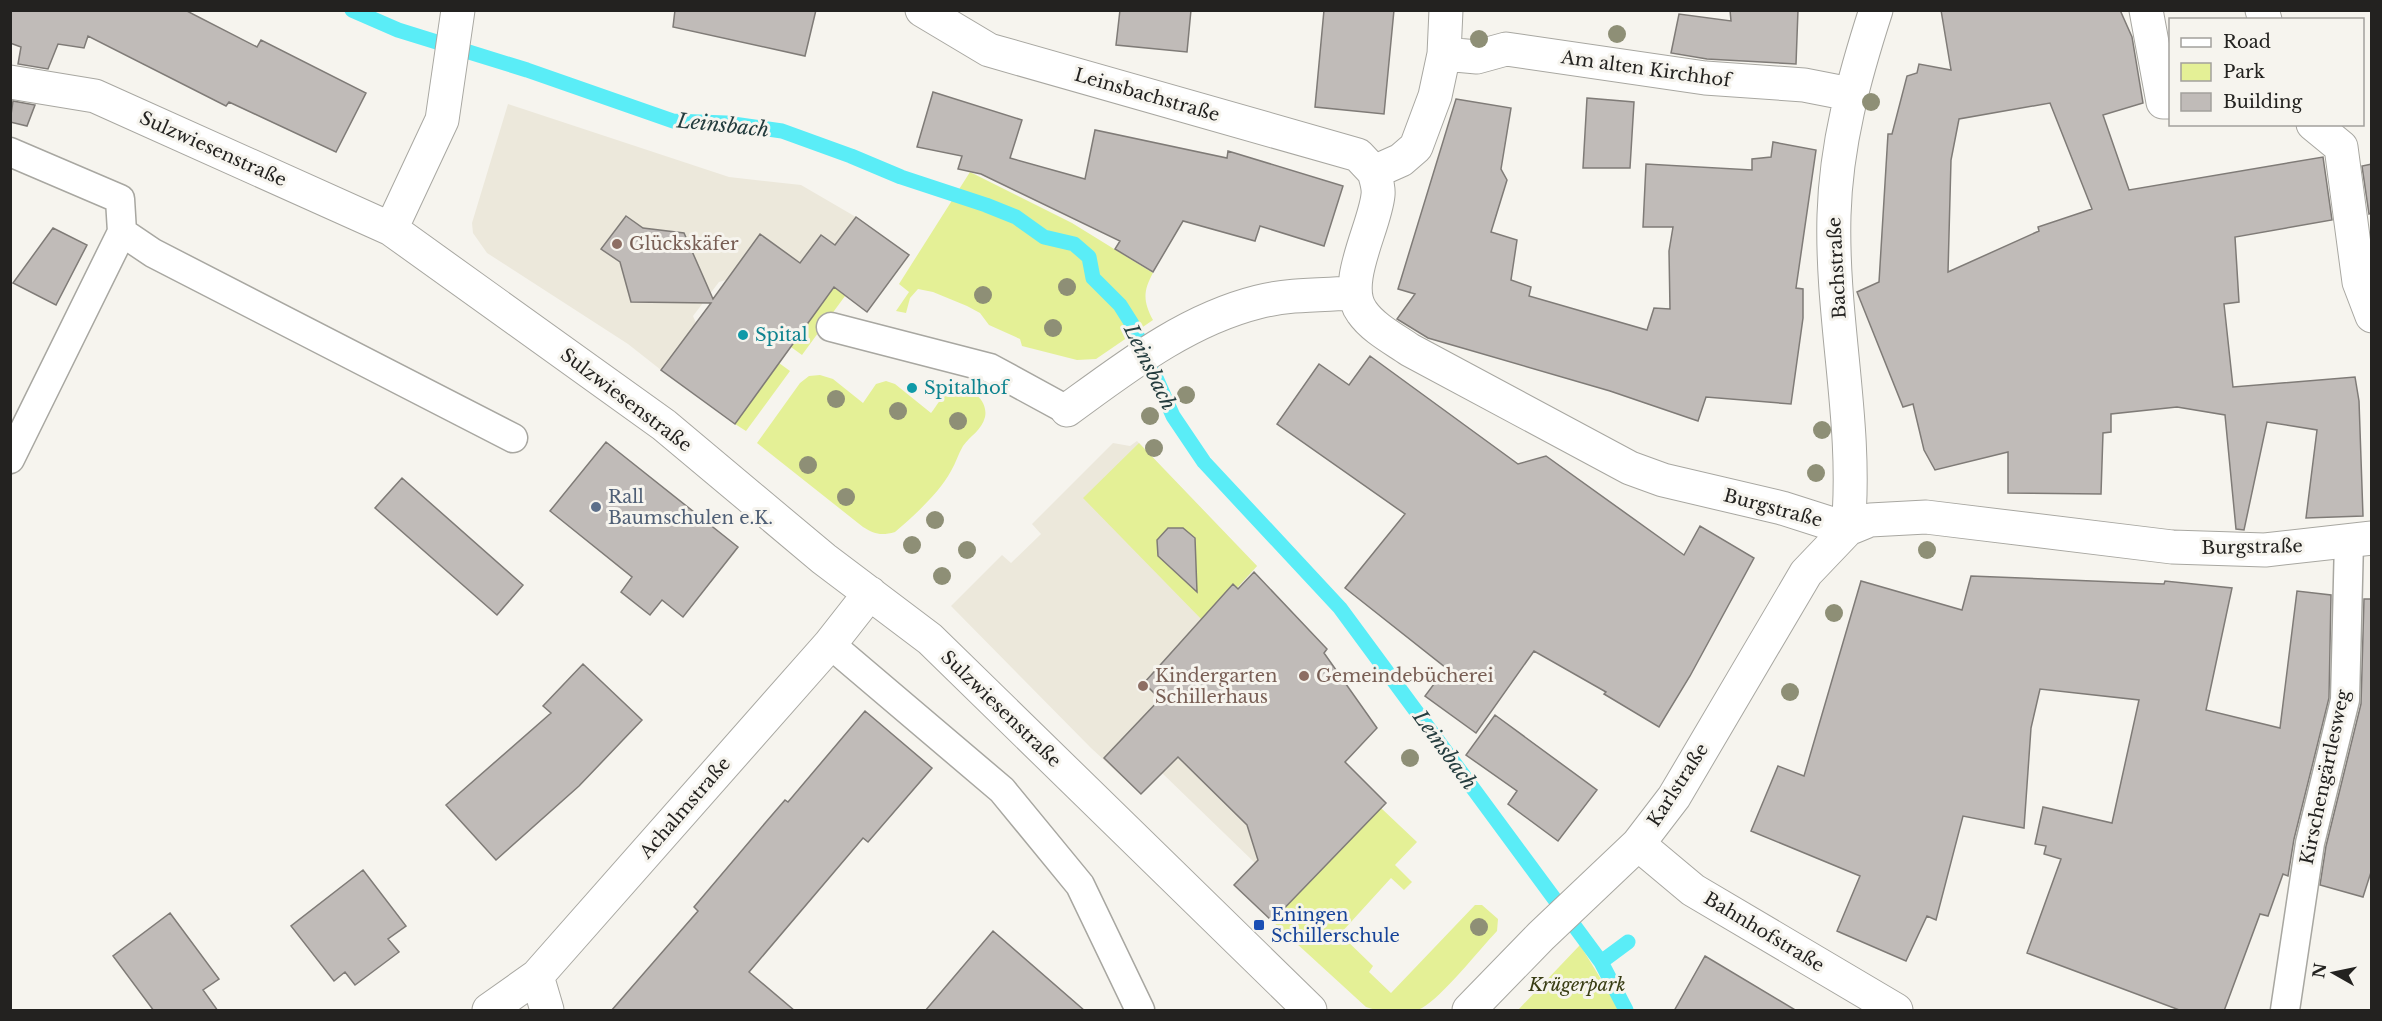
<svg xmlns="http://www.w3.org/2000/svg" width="2382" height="1021" viewBox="0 0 2382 1021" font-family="'Libre Baskerville',serif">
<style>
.built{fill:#ece8db}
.green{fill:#e4f096}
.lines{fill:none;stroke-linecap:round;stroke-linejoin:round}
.stream{stroke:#5aedf7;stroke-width:15}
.building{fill:#c0bbb8;stroke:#7f7b77;stroke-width:1.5;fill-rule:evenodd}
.lane-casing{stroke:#a8a7a1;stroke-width:31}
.street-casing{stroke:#a8a7a1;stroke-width:35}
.lane{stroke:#fff;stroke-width:28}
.street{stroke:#fff;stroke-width:33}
.tree{fill:#8e8f76}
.education-dot{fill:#8d6e63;stroke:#f6f4ee;stroke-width:2}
.culture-dot{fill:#0f9aa8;stroke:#f6f4ee;stroke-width:2}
.service-dot{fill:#5c6f8a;stroke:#f6f4ee;stroke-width:2}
.transit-dot{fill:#1a4fb4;stroke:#f6f4ee;stroke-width:2}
.labels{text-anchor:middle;stroke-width:6;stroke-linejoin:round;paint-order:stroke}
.street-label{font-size:18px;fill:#232220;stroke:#f6f4ee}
.education-label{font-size:18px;fill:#785e54;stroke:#f6f4ee;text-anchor:start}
.culture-label{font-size:18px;fill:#0d838f;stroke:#f6f4ee;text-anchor:start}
.service-label{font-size:18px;fill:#4e5e75;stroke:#f6f4ee;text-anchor:start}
.transit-label{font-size:18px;fill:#164399;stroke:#f6f4ee;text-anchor:start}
.park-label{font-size:18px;font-style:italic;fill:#393d14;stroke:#f6f4ee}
.water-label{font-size:20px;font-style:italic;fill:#243c3e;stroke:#f6f4ee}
</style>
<rect width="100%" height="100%" fill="#f6f4ee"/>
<!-- built -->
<path class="built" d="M508,104L729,177L801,185L856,217L909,255L887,284L853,301L760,234L726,280L719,282L693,316L696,323L661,370L628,344L487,253L473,233L472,223Z
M1137,441L1257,566L1232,595L1216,646L1386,803L1272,921L1234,885L1255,863L1162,773L1141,794L1091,748L951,606L1002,555L1011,563L1041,534L1032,524L1113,443L1130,446Z"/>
<!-- green -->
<path class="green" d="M970,172L1072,223L1153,273C1143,291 1143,301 1153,320L1096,359L1077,360L1022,346L1020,339L989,325L980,313L967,306L933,292L918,289L910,298L906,313L896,311L909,292L899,284Z
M834,287L845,296L802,355L791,347Z
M779,363L790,371L746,431L735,424Z
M820,375L833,379L863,403L876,384L886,381L895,384L931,413C937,406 941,396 949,392C966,382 989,398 985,417C982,430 970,436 963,446C958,454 956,463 951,471C939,493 914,516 895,532C881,536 874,534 863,527L757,443L800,383L809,376Z
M1139,443L1257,566L1205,623L1083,498Z
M1381,808L1417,842L1395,865L1412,882L1404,890L1391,878L1340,934L1373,966L1369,972L1391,993L1475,905H1482L1498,919L1497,931C1479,950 1442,997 1422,1008C1409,1015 1379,1012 1366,1007L1272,921Z
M1580,945L1620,1010H1518Z"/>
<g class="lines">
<!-- stream -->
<path class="stream" d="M352,10L398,30L527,70L673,121L726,123L782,131L851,156L901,177L986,205L1016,217L1044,237L1074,244L1089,257L1093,278L1120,305L1132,324L1173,416L1204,462L1340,608L1601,962L1626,1010
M1601,962L1628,942"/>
</g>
<!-- building -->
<path class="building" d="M10,10H185L257,47L261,40L366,93L336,152L229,102L226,106L88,36L84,48L58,44L48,69L18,64L21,47L10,43Z
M675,10H816L805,56L673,27Z
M1120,10H1191L1187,52L1116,45Z
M1324,10H1394L1384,114L1315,107Z
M1730,10H1798L1796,64L1707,59L1671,53L1679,14L1731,21Z
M1941,10H2120L2132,37L2143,103L2103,115L2129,190L2323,157L2332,220L2235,237L2239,302L2224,304L2233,387L2355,377L2359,401L2363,516L2306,518L2317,430L2267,422L2244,530L2236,529L2225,415L2177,407L2111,414V432L2103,433L2101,494L2008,493V452L1935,470L1924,450L1913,404L1903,407L1857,292L1879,282L1888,134H1892L1907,76L1917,73L1919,64L1951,70ZM2050,103L2092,209L2038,227L2039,231L1948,272L1951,160L1959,119Z
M933,92L1022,120L1010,158L1085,179L1095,130L1227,158L1228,151L1343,186L1324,246L1260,226L1255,241L1183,221L1153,272L1115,249L1120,241L981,174L958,169L962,156L917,147Z
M1587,98L1634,102L1630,168H1583Z
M1456,99L1511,108L1501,169L1507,180L1491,232L1517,240L1511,280L1531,287L1529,296L1647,330L1654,308L1670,309L1669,251L1673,227H1643L1646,164L1752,170V159L1771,157L1773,142L1816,150L1796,288L1803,289V318L1791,404L1706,397L1698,421L1610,391L1428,338L1397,319L1415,294L1398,289Z
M13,101L35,105L27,126L10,122Z
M2372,164V213L2369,214L2362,166Z
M626,216L643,228L684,233L713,299L760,234L800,263L821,235L835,245L856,217L909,255L867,312L834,287L735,424L661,370L711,303L631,302L620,262L601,249Z
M53,228L87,245L56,305L13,283Z
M1370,356L1518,464L1546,456L1684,555L1700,526L1754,558L1690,676L1659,727L1604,694L1606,692L1534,651L1476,733L1425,696L1446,668L1345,588L1405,514L1277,424L1319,364L1349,385Z
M606,442L738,547L683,617L662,600L650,615L621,592L632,577L550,511Z
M402,478L523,585L497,615L375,508Z
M1168,528H1183L1195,538L1197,592L1158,556L1157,540Z
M1254,572L1327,649L1324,653L1377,728L1345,762L1386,803L1272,921L1234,885L1258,860L1247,825L1178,757L1141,794L1104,758L1160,699L1144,683L1233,584L1238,589Z
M1971,576L2164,584L2165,581L2232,588L2206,710L2280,728L2297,591L2331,595L2329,698L2294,839L2288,876L2283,874L2268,916L2260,914L2224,1011H2182L2027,953L2061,859L2044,854L2046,846L2035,844L2043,807L2112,823L2139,700L2040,689L2031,728L2024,828L1963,816L1936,920L1927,916L1906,961L1837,931L1860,876L1751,831L1778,766L1804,776L1861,581L1962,610Z
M2364,599H2372V869L2363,897L2320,885L2326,846L2361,704Z
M583,664L642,720L579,786L496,860L446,805L551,713L543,706Z
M865,711L932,768L868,842L863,838L749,972L795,1011H611L698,911L694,907L766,822L785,800L788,802Z
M1495,715L1597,790L1558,841L1508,804L1517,791L1466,755Z
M363,870L406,926L388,939L399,952L355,985L345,972L334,981L291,926Z
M170,913L219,979L203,990L218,1011H154L113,956Z
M993,931L1085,1011H925Z
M1705,956L1797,1011H1674Z"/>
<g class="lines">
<defs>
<path id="lane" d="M10,152L120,199L122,232L10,459
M122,232L153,253L513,438
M831,327L990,368L1067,410
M830,644L1002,790L1080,885L1140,1010
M2285,1010L2310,843L2345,700L2349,541"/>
<path id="street" d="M922,10L989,50L1358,155L1374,172
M2146,10L2163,102H2170
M2262,10L2265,20
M1444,54L1477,57L1506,49L1705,78L1804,85L1850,94
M10,82L95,96L391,229L664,425L824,559L930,639L1310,1010
M2313,124L2341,147L2359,282L2372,316
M1374,172C1376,179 1379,187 1378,195C1375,227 1341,284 1362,312C1373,328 1394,339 1410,350L1630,468L1663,480L1782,508L1848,529L1870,520L1926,517L2172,547L2265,550L2372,538
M1374,172L1401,160L1416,147L1435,96L1444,54L1446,10
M391,229L442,120L458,10
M1067,410C1126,367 1186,320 1258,302C1289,294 1323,295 1354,293
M1848,529C1858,424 1831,321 1834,215C1836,144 1854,78 1876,10
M1638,844L1693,890L1896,1010
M537,976L547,1010
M489,1010L537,976L830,644L870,593
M1469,1010L1541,936L1638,844L1674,797L1806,573L1848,529"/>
</defs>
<!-- lane casing -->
<use href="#lane" class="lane-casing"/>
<!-- street casing -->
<use href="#street" class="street-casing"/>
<!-- lane -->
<use href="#lane" class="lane"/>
<!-- street -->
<use href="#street" class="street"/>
</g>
<!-- trees -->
<g class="tree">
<circle cx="1617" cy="34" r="9"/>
<circle cx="1479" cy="39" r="9"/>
<circle cx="1871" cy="102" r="9"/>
<circle cx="1067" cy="287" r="9"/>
<circle cx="983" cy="295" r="9"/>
<circle cx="1053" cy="328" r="9"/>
<circle cx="1186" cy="395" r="9"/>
<circle cx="836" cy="399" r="9"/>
<circle cx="898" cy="411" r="9"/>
<circle cx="1150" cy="416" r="9"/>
<circle cx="958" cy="421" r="9"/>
<circle cx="1822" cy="430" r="9"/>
<circle cx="1154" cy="448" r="9"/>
<circle cx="808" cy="465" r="9"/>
<circle cx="1816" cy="473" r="9"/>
<circle cx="846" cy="497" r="9"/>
<circle cx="935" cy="520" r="9"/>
<circle cx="912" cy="545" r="9"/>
<circle cx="967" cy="550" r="9"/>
<circle cx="1927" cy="550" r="9"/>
<circle cx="942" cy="576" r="9"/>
<circle cx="1834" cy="613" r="9"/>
<circle cx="1790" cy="692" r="9"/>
<circle cx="1410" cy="758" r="9"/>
<circle cx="1479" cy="927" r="9"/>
</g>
<!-- markers -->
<g class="education-dot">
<circle cx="617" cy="244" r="6"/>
<circle cx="1304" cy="676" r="6"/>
<circle cx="1143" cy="686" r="6"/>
</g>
<g class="culture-dot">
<circle cx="743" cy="335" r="6"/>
<circle cx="912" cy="388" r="6"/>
</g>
<circle class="service-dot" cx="596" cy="507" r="6"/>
<rect class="transit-dot" x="1253" y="919" width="12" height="12" rx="3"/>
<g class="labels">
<!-- street labels -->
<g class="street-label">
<text transform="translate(1646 69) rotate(8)" y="6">Am alten Kirchhof</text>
<text transform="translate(1147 95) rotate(16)" y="6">Leinsbachstraße</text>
<text transform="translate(213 149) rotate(24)" y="6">Sulzwiesenstraße</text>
<text transform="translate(1837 268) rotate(-93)" y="6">Bachstraße</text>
<text transform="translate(626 400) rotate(37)" y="6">Sulzwiesenstraße</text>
<text transform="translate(1773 508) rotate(15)" y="6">Burgstraße</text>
<text transform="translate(2252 547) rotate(-1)" y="6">Burgstraße</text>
<text transform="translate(1001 709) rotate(44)" y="6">Sulzwiesenstraße</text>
<text transform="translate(2325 777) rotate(-78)" y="6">Kirschengärtlesweg</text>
<text transform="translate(1678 785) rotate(-57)" y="6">Karlstraße</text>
<text transform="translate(685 808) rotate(-49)" y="6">Achalmstraße</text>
<text transform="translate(1764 932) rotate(31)" y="6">Bahnhofstraße</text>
</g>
<!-- education labels -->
<g class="education-label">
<text x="629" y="250">Glückskäfer</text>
<text x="1155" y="682">Kindergarten<tspan x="1155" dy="21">Schillerhaus</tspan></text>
<text x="1316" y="682">Gemeindebücherei</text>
</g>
<!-- culture labels -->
<g class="culture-label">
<text x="755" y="341">Spital</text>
<text x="924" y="394">Spitalhof</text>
</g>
<!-- service labels -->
<g class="service-label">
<text x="608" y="503">Rall<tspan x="608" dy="21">Baumschulen e.K.</tspan></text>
</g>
<!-- transit labels -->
<g class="transit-label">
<text x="1271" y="921">Eningen<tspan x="1271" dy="21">Schillerschule</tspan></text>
</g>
<!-- park labels -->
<g class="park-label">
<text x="1577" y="991">Krügerpark</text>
</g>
<!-- water labels -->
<g class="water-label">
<text transform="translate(723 125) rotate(6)" y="7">Leinsbach</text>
<text transform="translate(1150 367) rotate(64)" y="7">Leinsbach</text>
<text transform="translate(1445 750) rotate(54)" y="7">Leinsbach</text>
</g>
</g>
<!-- border -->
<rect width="2382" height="1021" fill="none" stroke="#232220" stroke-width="24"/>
<!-- legend -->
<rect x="2169" y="18" width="195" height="108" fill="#f6f4ee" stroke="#a2a09c" stroke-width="1.5"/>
<rect x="2181" y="38" width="30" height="9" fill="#ffffff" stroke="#a2a09c" stroke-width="1.5"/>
<text x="2223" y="48" font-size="18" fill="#232220">Road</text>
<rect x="2181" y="63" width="30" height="18" fill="#e4f096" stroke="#a2a09c" stroke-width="1.5"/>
<text x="2223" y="78" font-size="18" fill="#232220">Park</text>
<rect x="2181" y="93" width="30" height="18" fill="#c0bbb8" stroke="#a2a09c" stroke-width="1.5"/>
<text x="2223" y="108" font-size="18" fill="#232220">Building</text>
<!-- north arrow -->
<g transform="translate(2334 973) rotate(279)" stroke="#f6f4ee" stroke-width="4.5" paint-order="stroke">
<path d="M0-4.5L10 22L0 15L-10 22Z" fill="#232220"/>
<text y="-9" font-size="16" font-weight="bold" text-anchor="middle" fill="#232220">N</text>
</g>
</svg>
